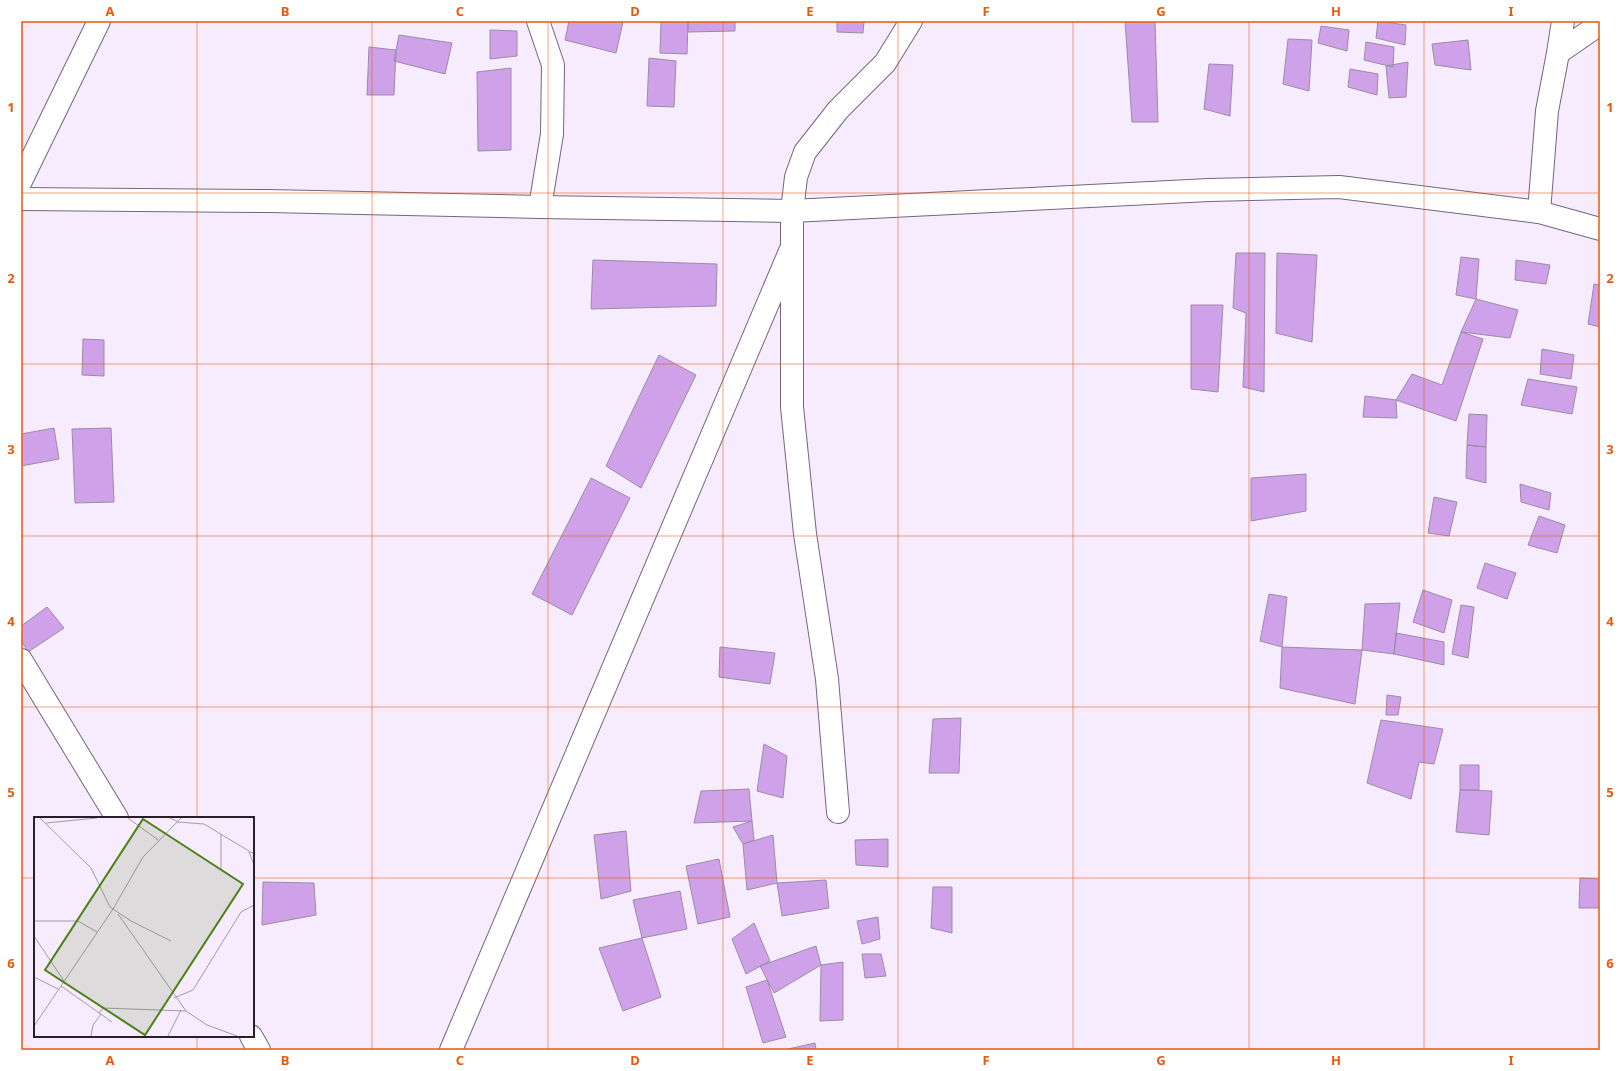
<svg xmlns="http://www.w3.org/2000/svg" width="1621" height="1071" viewBox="0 0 1621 1071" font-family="'Noto Sans',sans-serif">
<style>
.building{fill:#cea1e8;stroke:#9c8ba7}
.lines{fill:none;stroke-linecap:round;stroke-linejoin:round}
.minor-casing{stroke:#75657f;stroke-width:24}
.secondary-casing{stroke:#75657f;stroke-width:24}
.minor{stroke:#fff;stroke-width:22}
.secondary{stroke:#fff;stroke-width:22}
.grid{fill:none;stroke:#e8590c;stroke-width:1;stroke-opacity:0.55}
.inset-road{fill:none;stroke:#a49aaa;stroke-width:1}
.view{fill:#4c8116;fill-opacity:0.15;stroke:#4c8116;stroke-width:2}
.inset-edge{fill:none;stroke:#27202b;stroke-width:2}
.neatline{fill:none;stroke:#e8590c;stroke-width:1.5}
.grid-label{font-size:13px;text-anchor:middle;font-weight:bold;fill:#e8590c}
</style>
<rect width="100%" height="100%" fill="#f7ecfe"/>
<!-- building -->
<path class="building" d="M569,21L623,22L616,53L565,40Z
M661,21H688L687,54L660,53Z
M688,21H735V31L688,32Z
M837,21H864L863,33L837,32Z
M1125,21H1155L1158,122H1132Z
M1378,21L1406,25L1405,45L1376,38Z
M1321,26L1349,30L1347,51L1318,43Z
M490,30L517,31V56L490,59Z
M399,35L452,43L445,74L394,61Z
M1288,39L1312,40L1309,91L1283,84Z
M1468,40L1471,70L1435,65L1432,44Z
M1366,42L1394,47L1393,67L1364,60Z
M369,47L396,50L394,95H367Z
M649,58L676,61L674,107L647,106Z
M1408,62L1406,97L1389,98L1386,66Z
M1209,64L1233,65L1230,116L1204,109Z
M511,68V150L478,151L477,72Z
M1350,69L1378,74L1377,95L1348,87Z
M1236,253H1265L1264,392L1243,387L1246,313L1233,308Z
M1277,253L1317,255L1312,342L1276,333Z
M1461,257L1479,259L1476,299L1456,295Z
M593,260L717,264L716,306L591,309Z
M1516,260L1550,265L1546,284L1515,280Z
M1594,284L1600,285V327L1588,324Z
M1476,299L1518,310L1510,338L1461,332Z
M1191,305H1223L1218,392L1191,389Z
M1461,332L1483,339L1456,421L1396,400L1412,374L1442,385Z
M83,339L104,340V376L82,375Z
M1542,349L1574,355L1571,379L1540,374Z
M659,355L696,375L641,488L606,466Z
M1528,379L1577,387L1572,414L1521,405Z
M1365,396L1396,400L1397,418L1363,417Z
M1469,414L1487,415L1486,447L1467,445Z
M54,428L59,459L21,466V434Z
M111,428L114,502L75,503L72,429Z
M1467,445L1486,447V483L1466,478Z
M1306,474V511L1251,521V478Z
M591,478L630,498L572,615L532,594Z
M1520,484L1551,493L1549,510L1521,502Z
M1434,497L1457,502L1449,536L1428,533Z
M1539,516L1565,525L1557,553L1528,545Z
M1485,563L1516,573L1507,599L1477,588Z
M1423,590L1452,600L1444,633L1413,622Z
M1269,594L1287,597L1282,647L1260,641Z
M1400,603L1394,654L1362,650L1365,604Z
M1461,605L1474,607L1468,658L1452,654Z
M47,607L64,628L28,652L21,640V626Z
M1396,633L1444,642V665L1394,654Z
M720,647L775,653L770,684L719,677Z
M1282,647L1362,650L1355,704L1280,688Z
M1387,695L1401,697L1398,715H1386Z
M961,718L959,773H929L933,719Z
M1381,720L1443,729L1434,764L1419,762L1411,799L1367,783Z
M764,744L787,756L783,798L757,791Z
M1460,765H1479V790H1460Z
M749,789L752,821L694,823L701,791Z
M1460,790L1492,791L1489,835L1456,832Z
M752,821L754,840L743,844L733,827Z
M626,831L631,891L601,899L594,835Z
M773,835L777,883L747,890L743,844Z
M888,839V867L856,865L855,840Z
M719,859L730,917L698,924L686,866Z
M1580,878L1600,879V908H1579Z
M826,880L829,908L782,916L777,883Z
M263,882L314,883L316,915L262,925Z
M933,887H952V933L931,928Z
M680,891L687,929L642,938L633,900Z
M878,917L880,939L862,944L857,921Z
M754,923L770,961L746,974L732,939Z
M642,938L661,997L623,1011L599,948Z
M816,946L821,965L774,993L760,966Z
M862,954H881L886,976L865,978Z
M843,962V1020L820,1021L821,965Z
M767,980L786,1037L763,1043L746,987Z
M815,1043L816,1050H788V1049Z"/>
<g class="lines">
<defs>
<path id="minor" d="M538,21L553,65L552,134L540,207
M1558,53L1600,24
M21,181L99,21
M1539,212L1547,111L1558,53L1563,21
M21,660L117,818
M838,812L827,679L805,534L792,407V211L796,177L805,152L838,110L885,63L911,21
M251,1036L259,1050
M451,1050L791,249"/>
<path id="secondary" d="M21,199L269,201L540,207L792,211L1209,190L1339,187L1539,212L1600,229"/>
</defs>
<!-- minor casing -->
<use href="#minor" class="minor-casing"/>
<!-- secondary casing -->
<use href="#secondary" class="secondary-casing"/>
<!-- minor -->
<use href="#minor" class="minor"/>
<!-- secondary -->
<use href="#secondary" class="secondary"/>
</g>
<!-- grid -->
<path class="grid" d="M197,21V818M372,21V1050M548,21V1050M723,21V1050M898,21V1050M1073,21V1050M1249,21V1050M1424,21V1050M21,193H1600M21,364H1600M21,536H1600M21,707H1600M21,878H35M253,878H1600M197,1036V1050"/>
<!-- overview -->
<g transform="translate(34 817)">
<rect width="220" height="220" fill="#f7ecfe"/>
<path class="inset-road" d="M6,1L57,51L76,90L97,104L137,124M94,1L124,23M136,1L144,5L170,7L220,37M12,6L63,1M215,35L220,48M187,52V17M84,97L152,194L173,208L203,219M0,104H44L63,115M0,119L30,164M0,160L24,172M27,169L78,205M140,181L159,173L207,95L220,88M65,196L69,191L152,194M0,209L79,92L109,40L147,1M57,219L59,208L67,197M134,219L147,193"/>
<path class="view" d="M109,2L209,67L111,218L11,153Z"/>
<rect width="220" height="220" class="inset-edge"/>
</g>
<!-- border -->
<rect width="1621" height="1071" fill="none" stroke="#ffffff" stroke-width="44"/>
<rect x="22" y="22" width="1577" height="1027" class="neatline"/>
<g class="grid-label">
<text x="110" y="16">A</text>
<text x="285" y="16">B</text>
<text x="460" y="16">C</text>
<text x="635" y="16">D</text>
<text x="810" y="16">E</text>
<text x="986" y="16">F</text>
<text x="1161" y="16">G</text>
<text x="1336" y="16">H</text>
<text x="1511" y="16">I</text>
<text x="11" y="112">1</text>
<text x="1610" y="112">1</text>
<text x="11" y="283">2</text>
<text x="1610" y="283">2</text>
<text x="11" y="454">3</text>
<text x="1610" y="454">3</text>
<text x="11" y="626">4</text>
<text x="1610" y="626">4</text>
<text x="11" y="797">5</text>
<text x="1610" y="797">5</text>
<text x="11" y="968">6</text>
<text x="1610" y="968">6</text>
<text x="110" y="1065">A</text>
<text x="285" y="1065">B</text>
<text x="460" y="1065">C</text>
<text x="635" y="1065">D</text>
<text x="810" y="1065">E</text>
<text x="986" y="1065">F</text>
<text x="1161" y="1065">G</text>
<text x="1336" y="1065">H</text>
<text x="1511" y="1065">I</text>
</g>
</svg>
